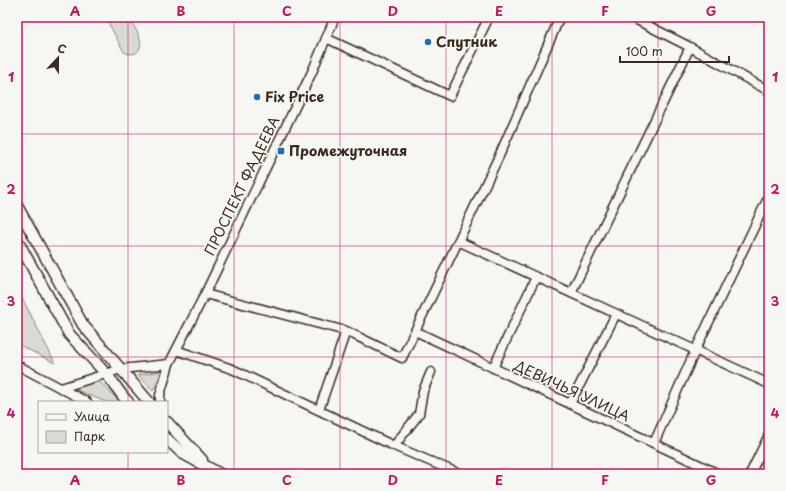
<svg xmlns="http://www.w3.org/2000/svg" width="786" height="491" viewBox="0 0 786 491" font-family="'Playpen Sans',sans-serif">
<style>
.green{fill:#dad9d3;stroke:#8a8278}
.lines{fill:none;stroke-linecap:round;stroke-linejoin:round}
.minor-casing{stroke:#3b2a1e;stroke-width:11}
.major-casing{stroke:#3b2a1e;stroke-width:13}
.minor{stroke:#f6f6f2;stroke-width:8}
.major{stroke:#f6f6f2;stroke-width:10}
.grid{fill:none;stroke:#c2185b;stroke-width:1;stroke-opacity:0.55}
.poi-dot{fill:#1f6fb2;stroke:#f6f6f2;stroke-width:1.5}
.labels{text-anchor:middle;stroke-width:3.5;stroke-linejoin:round;paint-order:stroke}
.poi-label{font-size:14px;font-weight:bold;fill:#3b2a1e;stroke:#f6f6f2;text-anchor:start}
.street-label{font-size:14px;fill:#3b2a1e;stroke:#f6f6f2}
.neatline{fill:none;stroke:#c2185b;stroke-width:1.5}
.grid-label{font-size:13px;text-anchor:middle;font-weight:bold;fill:#c2185b}
</style>
<rect width="100%" height="100%" fill="#f6f6f2"/>
<filter id="ink" filterUnits="userSpaceOnUse"><feTurbulence type="fractalNoise" baseFrequency=".025" numOctaves="2"/><feDisplacementMap in="SourceGraphic" scale="8" xChannelSelector="R" yChannelSelector="G"/><feConvolveMatrix kernelMatrix="1 2 1 2 8 2 1 2 1" color-interpolation-filters="sRGB"/></filter>
<g filter="url(#ink)">
<!-- green -->
<path class="green" d="M111,17H128C133,25 147,43 137,52C133,55 128,54 124,52L109,24V20Z
M17,288L55,363L17,344Z
M162,371L153,391L138,375Z
M95,377L120,402H106L74,389Z"/>
<g class="lines">
<defs>
<path id="minor" d="M533,17L535,18
M631,17L690,47L769,91
M326,38L450,96L489,17
M458,241L769,384
M571,293L690,47
M205,294L346,331L402,358L500,154L560,17
M415,331L719,474
M176,350L232,369L394,446L460,474
M17,365L87,402
M493,368L536,277
M61,388L121,369L169,364
M160,402V395L169,364L205,294L312,72L335,17
M570,404L616,314
M319,410L346,331
M654,443L695,351L769,196
M394,446L419,414L423,391L431,372
M750,474L769,435"/>
<path id="major" d="M17,206L83,325L149,402
M17,240L69,334C81,347 93,359 105,373C114,382 119,393 128,402
M167,422L202,460
M167,439L182,453L220,474"/>
</defs>
<!-- minor casing -->
<use href="#minor" class="minor-casing"/>
<!-- major casing -->
<use href="#major" class="major-casing"/>
<!-- minor -->
<use href="#minor" class="minor"/>
<!-- major -->
<use href="#major" class="major"/>
</g>
</g>
<!-- grid -->
<path class="grid" d="M128,17V402M234,17V474M340,17V474M446,17V474M552,17V474M658,17V474M17,134H769M17,246H769M17,357H769M128,452V474"/>
<!-- markers -->
<g class="poi-dot">
<circle cx="428" cy="42" r="4"/>
<circle cx="257" cy="97" r="4"/>
<rect x="277" y="147" width="8" height="8" rx="2"/>
</g>
<g class="labels">
<!-- poi labels -->
<g class="poi-label">
<text x="436" y="47">Спутник</text>
<text x="265" y="102">Fix Price</text>
<text x="289" y="156">Промежуточная</text>
</g>
<!-- street labels -->
<g class="street-label">
<text transform="translate(242 186) rotate(-64)" y="5">ПРОСПЕКТ ФАДЕЕВА</text>
<text transform="translate(572 391) rotate(25)" y="5">ДЕВИЧЬЯ УЛИЦА</text>
</g>
</g>
<!-- margin -->
<rect width="786" height="491" fill="none" stroke="#f6f6f2" stroke-width="44"/>
<!-- legend -->
<rect x="38" y="401" width="130" height="52" fill="#f6f6f2" stroke="#aba49d"/>
<rect x="46" y="414" width="20" height="6" fill="#f6f6f2" stroke="#aba49d"/>
<text x="74" y="421" font-size="12" fill="#3b2a1e">Улица</text>
<rect x="46" y="431" width="20" height="12" fill="#dad9d3" stroke="#aba49d"/>
<text x="74" y="441" font-size="12" fill="#3b2a1e">Парк</text>
<!-- north arrow -->
<g transform="translate(58 58) rotate(22)" stroke="#f6f6f2" stroke-width="3" paint-order="stroke">
<path d="M0-3L7 15L0 10L-7 15Z" fill="#3b2a1e"/>
<text y="-6" font-size="11" font-weight="bold" text-anchor="middle" fill="#3b2a1e">С</text>
</g>
<!-- scale -->
<path d="M620 56v6h109v-6" fill="none" stroke="#3b2a1e" stroke-width="2"/>
<text x="626" y="56" font-size="12" fill="#3b2a1e" stroke="#f6f6f2" stroke-width="3" paint-order="stroke">100 m</text>
<rect x="22" y="22" width="742" height="447" class="neatline"/>
<g class="grid-label">
<text x="75" y="16">A</text>
<text x="181" y="16">B</text>
<text x="287" y="16">C</text>
<text x="393" y="16">D</text>
<text x="499" y="16">E</text>
<text x="605" y="16">F</text>
<text x="711" y="16">G</text>
<text x="11" y="82">1</text>
<text x="775" y="82">1</text>
<text x="11" y="194">2</text>
<text x="775" y="194">2</text>
<text x="11" y="306">3</text>
<text x="775" y="306">3</text>
<text x="11" y="418">4</text>
<text x="775" y="418">4</text>
<text x="75" y="485">A</text>
<text x="181" y="485">B</text>
<text x="287" y="485">C</text>
<text x="393" y="485">D</text>
<text x="499" y="485">E</text>
<text x="605" y="485">F</text>
<text x="711" y="485">G</text>
</g>
</svg>
